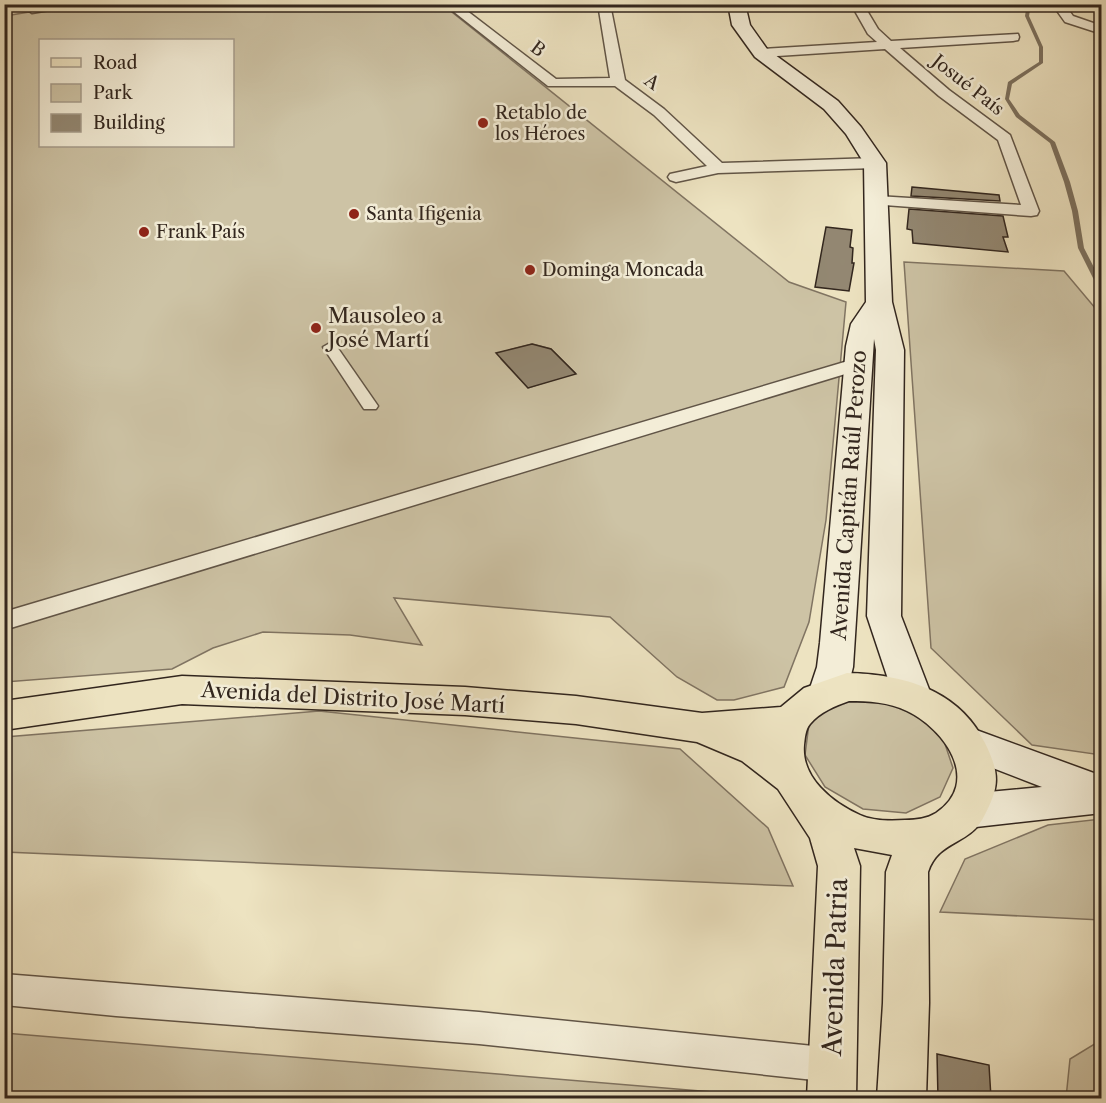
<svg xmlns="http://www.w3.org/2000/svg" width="1106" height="1103" viewBox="0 0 1106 1103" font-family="'Libre Caslon Text',serif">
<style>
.green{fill:#cdc3a5;stroke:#807462;stroke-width:1.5;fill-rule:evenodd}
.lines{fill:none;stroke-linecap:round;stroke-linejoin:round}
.stream{fill:#7c715f;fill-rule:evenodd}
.building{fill:#938873;stroke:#32261e;stroke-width:1.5}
.pedestrian-casing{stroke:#615547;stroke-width:3}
.minor-casing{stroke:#615547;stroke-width:3}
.secondary-casing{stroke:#32261e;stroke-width:3}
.primary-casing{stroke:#32261e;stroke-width:3}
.pedestrian{fill:#f3edd7;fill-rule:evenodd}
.minor{fill:#f3edd7;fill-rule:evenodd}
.secondary{fill:#f3edd7;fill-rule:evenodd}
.primary{fill:#ede3c1;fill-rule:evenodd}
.poi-dot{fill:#8f2418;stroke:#f3edd7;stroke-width:2}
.labels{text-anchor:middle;stroke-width:5;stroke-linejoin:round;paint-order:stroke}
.far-street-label{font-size:18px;fill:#32261e;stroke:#f3edd7}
.far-poi-label{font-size:18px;fill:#32261e;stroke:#f3edd7;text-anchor:start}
.poi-label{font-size:21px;fill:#32261e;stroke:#f3edd7;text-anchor:start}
.street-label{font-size:21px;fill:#32261e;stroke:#f3edd7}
.near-street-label{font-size:26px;fill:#32261e;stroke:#f3edd7}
</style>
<rect width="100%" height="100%" fill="#ede3c1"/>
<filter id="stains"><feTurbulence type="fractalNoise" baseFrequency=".00333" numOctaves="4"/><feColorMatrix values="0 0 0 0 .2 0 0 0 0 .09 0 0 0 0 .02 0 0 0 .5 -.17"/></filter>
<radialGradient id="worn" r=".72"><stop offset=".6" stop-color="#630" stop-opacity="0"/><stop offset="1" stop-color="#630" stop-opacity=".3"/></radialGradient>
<!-- green -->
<path class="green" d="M78,4L443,5L789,282L846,302L826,520L809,622L784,687L734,700H717L677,677L610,617L394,598L422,645L350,635L263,632L213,648L172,669L5,682L4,507L10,505L4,487L5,16ZM40,40H232V146H40ZM532,344L551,349L575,373L528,388L501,359L509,350Z
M904,262L1064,271L1101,315V755L1032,745L931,648Z
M872,698L911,709L942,735L953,768L940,797L906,813L863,809L825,787L805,755L809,724L834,703Z
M319,711L680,749L768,828L793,886L5,852V737Z
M1101,819V920L940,912L965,859L1048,825Z
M4,1033L774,1097V1098H5Z
M1101,1040V1098H1066L1070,1059Z"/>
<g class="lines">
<!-- stream -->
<path class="stream" d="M1027,4H1031L1029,16L1043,47V63L1012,84L1009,99L1020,115L1055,142L1070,182L1078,211L1084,248L1102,283V292L1099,290L1078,248L1072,211L1064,182L1050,143L1016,117L1005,99L1008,82L1039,62V47L1025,16Z"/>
</g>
<!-- building -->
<path class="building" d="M912,187L999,195L1000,201L911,196Z
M909,209L1003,216L1008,237H1003L1008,252L913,243L912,230L907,229Z
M826,227L852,230L850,247L853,248L852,263H854L849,291L815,287Z
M532,344L551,349L576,374L528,388L496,353Z
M937,1054L989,1065L991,1098H938Z"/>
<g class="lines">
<defs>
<path id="pedestrian" d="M330,343L335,344L378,406L376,409H364L362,406L323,347Z"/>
<path id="minor" d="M68,4L62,8L32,13L26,9L37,4Z
M444,4H458L556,79L610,78L598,4H610L625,80L664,109L722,163L875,158L883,163L875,168L718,173L676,182L670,180L668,177L670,174L707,166L654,115L615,86H548Z
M851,4H863L878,29L891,41L1018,34L1019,37L1018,40L1013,41L900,48L949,90L1010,135L1039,211L1037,215L1031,216L871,204L869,201L871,198L877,196L1021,205L998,140L939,96L885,49L761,57L754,53L761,49L877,42L868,34Z
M1058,4H1072L1068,9L1073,16L1102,26V34L1065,22L1055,8Z
M858,358L865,360L868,364L865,368L4,630V612Z
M4,974L479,1012L833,1048L845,1053L851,1065L845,1077L833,1082L479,1044L116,1016L4,1005Z"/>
<path id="secondary" d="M728,4H745L750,25L767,49L838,101L861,127L886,163L892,302L904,350L901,616L932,697L926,707L913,711L900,707L894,697L867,616L876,350L874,339L853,667L847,691L841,701L828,705L815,701L809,691L817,667L820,643L846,346L851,324L866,302L864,163L846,134L824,109L755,57L732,25Z
M968,727L1102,776V813L967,828L953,823L947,811L953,799L967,794L1042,787L954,753L949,742L954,731Z"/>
<path id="primary" d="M847,673C903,674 959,690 985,743C1001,775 999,789 982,820C967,845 938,841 928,872L929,1003L926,1098H877L883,1003L886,872L892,855L854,848L860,866L856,1098H807L818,866L810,838L778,789L742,761L697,742L576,724L465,715L182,704L4,730V701L182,676L465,687L576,696L702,713L781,707L804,688ZM849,701C868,701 889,702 907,711C945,729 982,782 936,813C926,819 916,820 905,820C891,821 873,821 860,815C833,803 801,778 804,745C805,738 805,730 810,724C820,712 835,706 849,701Z"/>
</defs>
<!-- pedestrian casing -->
<use href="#pedestrian" class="pedestrian-casing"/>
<!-- minor casing -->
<use href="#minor" class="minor-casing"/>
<!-- secondary casing -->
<use href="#secondary" class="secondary-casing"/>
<!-- primary casing -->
<use href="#primary" class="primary-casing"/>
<!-- pedestrian -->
<use href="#pedestrian" class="pedestrian"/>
<!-- minor -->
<use href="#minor" class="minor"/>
<!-- secondary -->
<use href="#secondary" class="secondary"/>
<!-- primary -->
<use href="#primary" class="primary"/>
</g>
<!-- markers -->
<g class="poi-dot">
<circle cx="483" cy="123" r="6"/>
<circle cx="354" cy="214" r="6"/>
<circle cx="144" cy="232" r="6"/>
<circle cx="530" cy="270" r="6"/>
<circle cx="316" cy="328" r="6"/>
</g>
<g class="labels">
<!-- far-street labels -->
<g class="far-street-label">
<text transform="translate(538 49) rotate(37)" y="6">B</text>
<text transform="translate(652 82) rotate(36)" y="6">A</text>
<text transform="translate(968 85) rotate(38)" y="6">Josué País</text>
</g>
<!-- far-poi labels -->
<g class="far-poi-label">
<text x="495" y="119">Retablo de<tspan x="495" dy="21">los Héroes</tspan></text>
<text x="366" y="220">Santa Ifigenia</text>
<text x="156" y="238">Frank País</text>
<text x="542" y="276">Dominga Moncada</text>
</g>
<!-- poi labels -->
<g class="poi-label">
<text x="328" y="323">Mausoleo a<tspan x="328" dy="24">José Martí</tspan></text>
</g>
<!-- street labels -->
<g class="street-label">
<text transform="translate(849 495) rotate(-86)" y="7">Avenida Capitán Raúl Perozo</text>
<text transform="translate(353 698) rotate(3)" y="7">Avenida del Distrito José Martí</text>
</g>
<!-- near-street labels -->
<g class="near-street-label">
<text transform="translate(835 967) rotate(-88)" y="9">Avenida Patria</text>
</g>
</g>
<!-- margin -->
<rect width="1106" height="1103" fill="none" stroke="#ede3c1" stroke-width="24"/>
<rect x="6" y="6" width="1094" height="1091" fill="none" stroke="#32261e" stroke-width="3"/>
<rect x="12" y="12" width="1082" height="1079" fill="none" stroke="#32261e" stroke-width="1.5"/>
<!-- legend -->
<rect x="39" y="39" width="195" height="108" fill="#f3edd7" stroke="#a69d8d" stroke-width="1.5"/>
<rect x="51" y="58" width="30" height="9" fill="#ede3c1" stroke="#a69d8d" stroke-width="1.5"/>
<text x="93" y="69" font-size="18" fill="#32261e">Road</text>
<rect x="51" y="84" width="30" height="18" fill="#cdc3a5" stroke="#a69d8d" stroke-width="1.5"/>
<text x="93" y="99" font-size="18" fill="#32261e">Park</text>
<rect x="51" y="114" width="30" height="18" fill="#938873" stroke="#a69d8d" stroke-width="1.5"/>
<text x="93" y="129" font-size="18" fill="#32261e">Building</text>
<rect width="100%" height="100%" filter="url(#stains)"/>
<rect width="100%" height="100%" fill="url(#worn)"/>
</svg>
